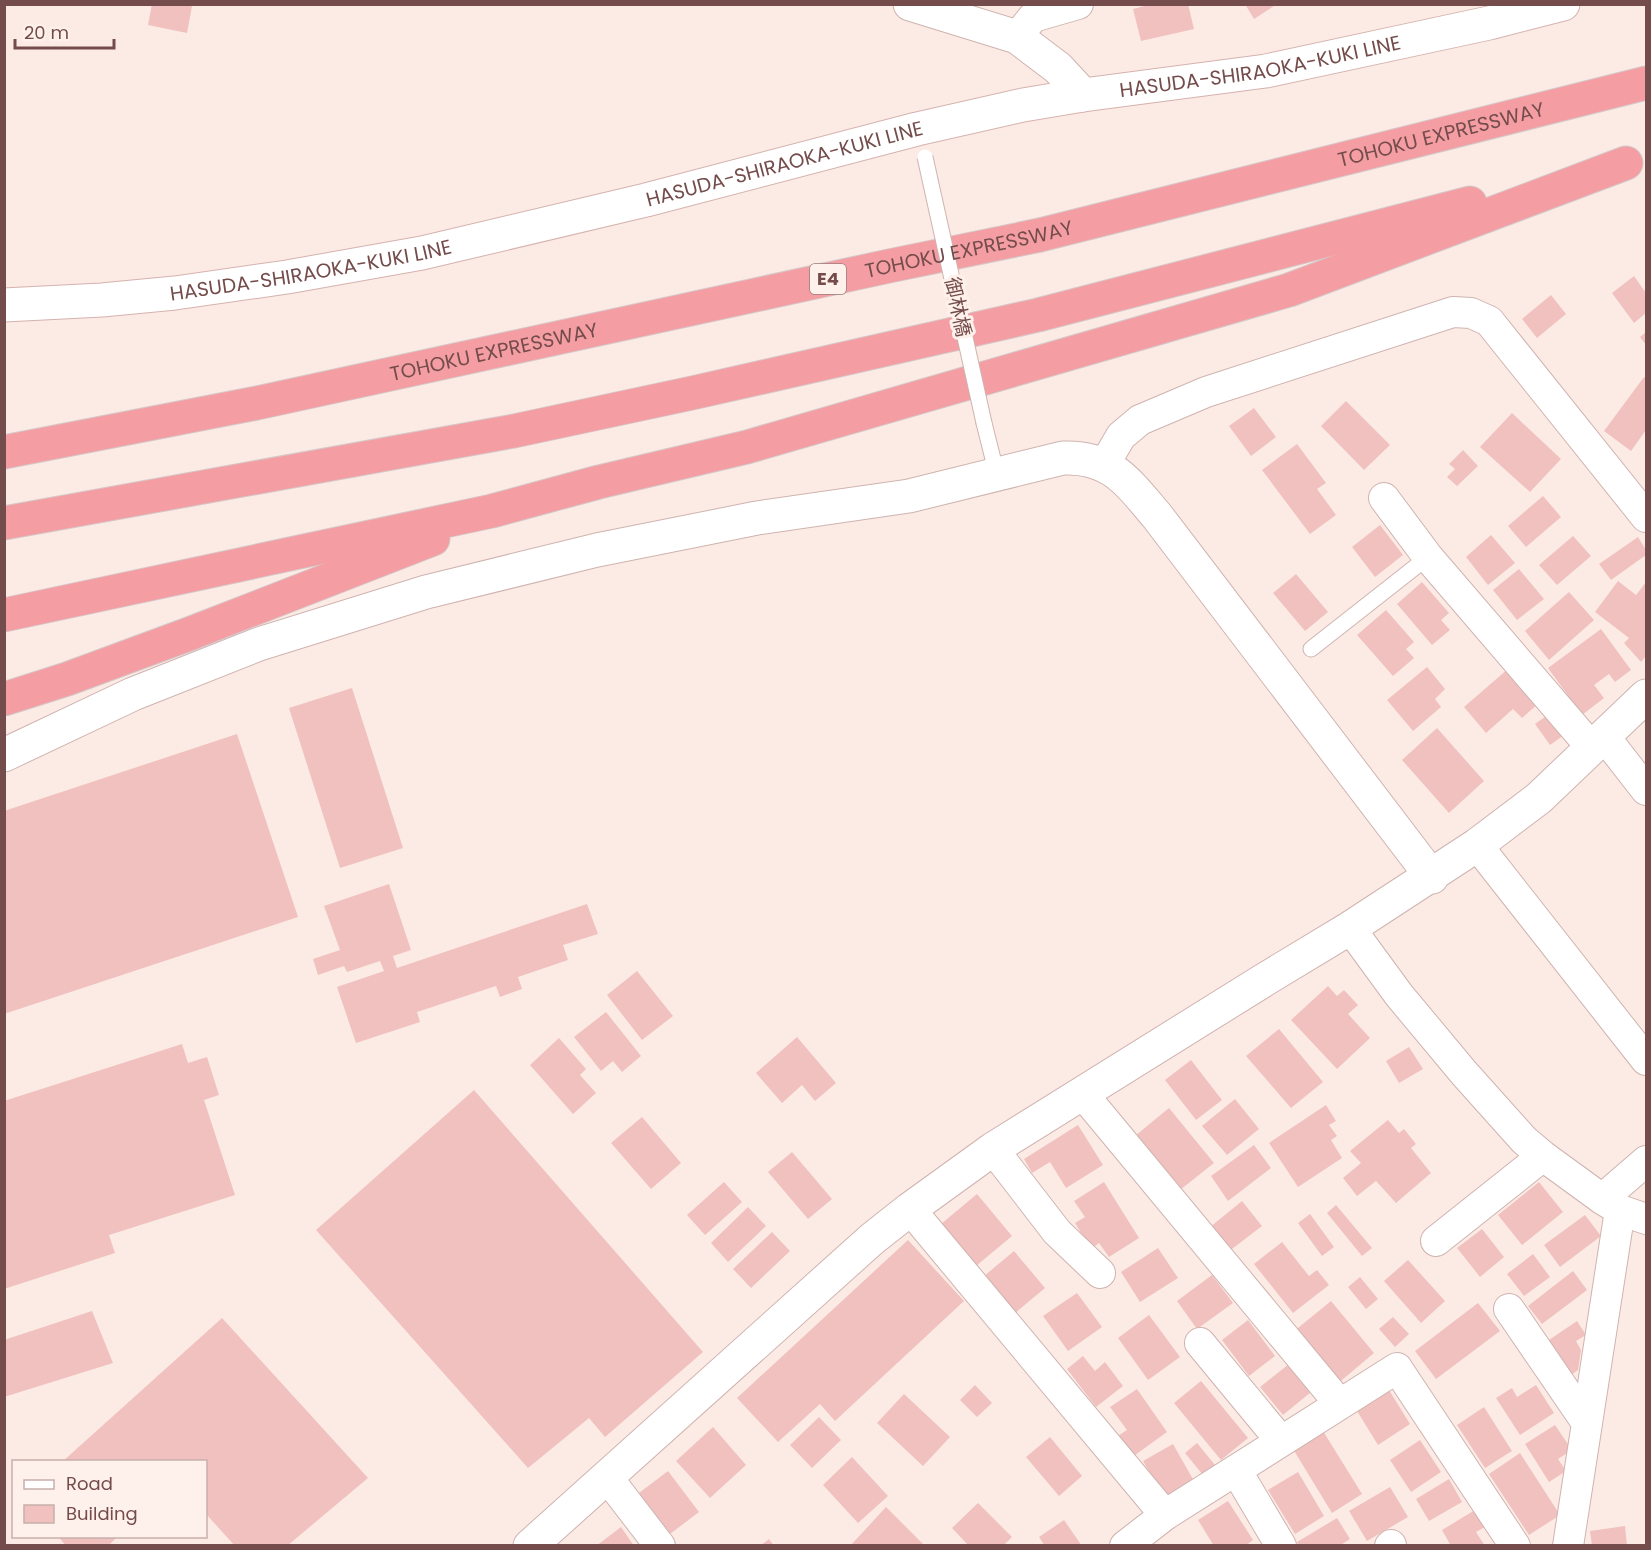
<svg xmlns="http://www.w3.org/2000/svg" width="1651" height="1550" viewBox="0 0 1651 1550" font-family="Poppins,'Noto Sans JP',sans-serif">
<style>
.building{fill:#f0c1be}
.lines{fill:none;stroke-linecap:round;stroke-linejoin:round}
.service-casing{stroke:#cfb3af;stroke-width:17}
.minor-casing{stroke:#cfb3af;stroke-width:32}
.tertiary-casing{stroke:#cfb3af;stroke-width:35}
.secondary-casing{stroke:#d5b2ae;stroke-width:35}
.motorway-casing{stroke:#d5c9c9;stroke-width:35}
.service{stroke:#fff;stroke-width:15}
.minor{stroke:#fff;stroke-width:30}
.tertiary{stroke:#fff;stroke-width:33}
.secondary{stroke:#fff;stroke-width:33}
.motorway{stroke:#f49ea4;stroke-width:33}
.service-bridge-casing{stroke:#cfb3af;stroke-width:17;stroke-linecap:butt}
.service-bridge{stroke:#fff;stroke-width:15}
.labels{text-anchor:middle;stroke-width:6;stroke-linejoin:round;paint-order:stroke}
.shield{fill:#fef1eb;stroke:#9d7e7b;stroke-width:1.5}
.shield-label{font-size:18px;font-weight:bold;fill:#744c4b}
.street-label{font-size:20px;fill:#744c4b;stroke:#fef1eb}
</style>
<rect width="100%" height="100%" fill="#fcebe5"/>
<!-- building -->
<path class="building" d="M152,4L192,6L187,33L148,25Z
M1152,4H1188L1194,29L1141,41L1133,9Z
M1245,4H1277L1254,19Z
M1634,276L1646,293V313L1634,323L1612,293Z
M1551,295L1566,314L1537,338L1522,319Z
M1646,332V345L1640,337Z
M1644,377L1646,379V430L1631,451L1604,431Z
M1346,401L1390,445L1364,470L1321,426Z
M1254,408L1276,437L1251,456L1229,426Z
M1512,413L1561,459L1530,492L1480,447Z
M1297,444L1326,483L1317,489L1336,515L1310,534L1262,470Z
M1463,450L1478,466L1457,486L1447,477L1455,469L1449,464Z
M1543,496L1561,517L1526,547L1508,526Z
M1380,525L1403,555L1375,577L1352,547Z
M1491,535L1515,563L1488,585L1466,557Z
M1573,536L1591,556L1557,585L1539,565Z
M1638,537L1646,550V555L1611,580L1599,564Z
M1519,569L1544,599L1517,620L1493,590Z
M1296,574L1328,612L1305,631L1273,593Z
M1618,581L1636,595L1646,582V656L1641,662L1624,643L1629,638L1595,612Z
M1422,582L1449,613L1441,620L1450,630L1432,645L1397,604Z
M1569,592L1594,620L1549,660L1525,631Z
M1386,610L1414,642L1406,649L1414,658L1393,676L1357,635Z
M1601,629L1631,670L1615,682L1609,674L1594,685L1604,698L1582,715L1548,668Z
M1427,667L1445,689L1435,699L1441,707L1413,731L1387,700Z
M1509,668L1539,703L1522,718L1513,709L1486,733L1464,707Z
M352,688L403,848L340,868L289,708Z
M1549,714L1564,735L1550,745L1535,724Z
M1437,728L1484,781L1449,813L1402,760Z
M237,734L298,917L4,1014V811Z
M389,884L411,950L393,956L397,968L587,904L598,934L563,945L568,960L518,977L522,989L500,997L496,986L417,1012L420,1022L356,1043L337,987L384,971L380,961L347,972L344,966L318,975L313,959L340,950L324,906Z
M637,971L673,1016L642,1040L607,995Z
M1328,986L1337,996L1344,990L1358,1005L1348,1014L1370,1038L1337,1069L1291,1020Z
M606,1012L641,1056L622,1072L613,1061L601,1071L574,1037Z
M1279,1029L1323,1082L1291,1108L1246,1056Z
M797,1037L836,1083L815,1101L802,1085L782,1103L756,1073Z
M559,1038L586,1069L580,1075L596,1093L573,1114L530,1065Z
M182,1044L188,1063L207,1057L219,1095L204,1100L235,1195L109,1235L115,1253L4,1289V1101Z
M1409,1047L1423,1069L1399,1083L1386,1061Z
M1191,1060L1222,1100L1196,1120L1165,1080Z
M474,1090L703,1352L605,1437L589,1418L528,1468L316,1230Z
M1235,1099L1259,1129L1227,1155L1202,1126Z
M1326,1105L1336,1121L1329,1125L1337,1136L1331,1140L1342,1158L1298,1187L1269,1143Z
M1169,1108L1214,1163L1180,1190L1135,1136Z
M642,1117L681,1163L651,1189L611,1143Z
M1388,1120L1399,1133L1404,1129L1416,1144L1411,1148L1431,1173L1396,1203L1376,1181L1357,1196L1343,1178L1361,1163L1350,1151Z
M1078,1125L1103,1165L1066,1188L1050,1162L1032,1173L1024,1159Z
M1254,1145L1271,1168L1228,1201L1211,1176Z
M792,1152L832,1199L808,1219L768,1172Z
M724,1182L742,1202L705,1235L687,1215Z
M1104,1182L1139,1238L1109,1257L1099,1243L1091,1249L1075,1223L1085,1217L1074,1201Z
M1539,1182L1563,1212L1522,1245L1498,1215Z
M977,1194L1012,1236L976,1266L941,1224Z
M1242,1201L1262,1226L1228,1252L1209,1228Z
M1336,1205L1372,1248L1362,1256L1327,1213Z
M748,1207L766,1226L728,1262L711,1243Z
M1310,1214L1334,1247L1322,1256L1298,1223Z
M1585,1215L1601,1236L1560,1267L1544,1245Z
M1482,1229L1504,1257L1480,1277L1457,1248Z
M772,1232L790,1251L751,1288L733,1269Z
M908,1240L964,1301L835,1421L820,1404L778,1442L737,1398Z
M1282,1242L1309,1276L1317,1270L1329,1285L1293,1313L1254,1264Z
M1158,1248L1178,1278L1140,1302L1121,1272Z
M1014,1251L1045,1288L1014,1314L983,1277Z
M1533,1254L1550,1277L1524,1296L1507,1274Z
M1408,1260L1445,1301L1421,1323L1384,1281Z
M1573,1271L1587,1290L1542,1324L1528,1306Z
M1212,1275L1233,1303L1197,1329L1177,1301Z
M1360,1277L1378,1299L1366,1309L1348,1287Z
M1077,1293L1102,1327L1068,1351L1043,1316Z
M1331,1301L1374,1353L1336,1385L1293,1332Z
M1478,1303L1500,1331L1436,1379L1415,1351Z
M92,1311L113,1363L4,1397V1340Z
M1149,1315L1180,1357L1148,1380L1118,1338Z
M1393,1317L1409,1334L1395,1347L1379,1329Z
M222,1318L368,1478L287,1546H235L206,1514V1462H62Z
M1248,1320L1275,1356L1249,1376L1222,1340Z
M1577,1321L1586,1335L1576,1341L1581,1350L1578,1370L1571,1375L1549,1340Z
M1083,1356L1095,1371L1105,1362L1123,1386L1096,1407L1067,1369Z
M1289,1364L1311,1392L1283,1415L1260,1387Z
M1201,1381L1248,1438L1221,1460L1174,1403Z
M975,1385L992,1403L977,1417L960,1400Z
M1536,1385L1554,1413L1520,1435L1496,1398L1512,1388L1517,1397Z
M1137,1389L1167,1432L1131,1458L1116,1437L1127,1430L1110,1407Z
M1389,1390L1410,1424L1378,1445L1357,1411Z
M904,1394L950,1437L923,1466L877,1423Z
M1484,1407L1512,1451L1485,1468L1457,1425Z
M819,1417L841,1440L812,1468L790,1445Z
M1555,1425L1572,1450L1558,1459L1566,1471L1549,1482L1525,1444Z
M713,1427L746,1465L710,1498L676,1461Z
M1323,1431L1362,1494L1332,1513L1293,1449Z
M1050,1437L1082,1476L1059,1496L1026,1457Z
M1420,1440L1441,1472L1411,1492L1390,1460Z
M1197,1443L1215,1465L1203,1475L1185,1453Z
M1173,1444L1194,1481L1164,1498L1143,1461Z
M1520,1453L1560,1515L1529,1535L1489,1474Z
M852,1457L888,1496L858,1523L823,1485Z
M668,1471L699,1512L670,1534L639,1493Z
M1298,1472L1324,1516L1295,1534L1268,1490Z
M1449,1479L1462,1502L1429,1521L1416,1499Z
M1390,1487L1408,1517L1367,1541L1349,1511Z
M1228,1501L1253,1540L1245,1546H1214L1198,1520Z
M978,1503L1012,1537L1003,1546H969L952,1528Z
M886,1507L925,1546H850Z
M1475,1510L1485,1527L1476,1532L1485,1546H1451L1442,1530Z
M1337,1518L1350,1539L1339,1546H1299L1297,1542Z
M1064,1520L1082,1546H1045L1039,1537Z
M1625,1526L1627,1546H1592L1590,1531Z
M621,1527L634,1546H596Z
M58,1536H118L108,1546H66Z
M769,1539L774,1546H760Z"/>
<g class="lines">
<defs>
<path id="service" d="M984,423L997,475
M1311,649L1428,557"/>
<path id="minor" d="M1017,37L1033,17L1078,4
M1104,465L1121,436L1140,420L1206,392L1453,312L1471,313L1489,321L1646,517
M1384,498L1428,557L1592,748
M1604,736L1646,790
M1477,845L1646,1060
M1350,928L1399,995L1464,1073L1524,1140L1543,1156L1602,1199L1620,1210L1646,1219
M1082,1093L1339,1403
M993,1149L1057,1232L1100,1273
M1602,1199L1646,1161
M910,1209L1165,1515
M1436,1241L1543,1156
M1509,1309L1587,1423
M1200,1343L1281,1441
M1236,1470L1281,1546
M607,1477L660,1546
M1125,1546L1165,1515L1397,1368L1515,1546
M1390,1546L1391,1545
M1568,1546L1620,1210"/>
<path id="tertiary" d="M910,4L1017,37L1058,68L1083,95
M4,755L133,694L259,644L426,592L597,550L757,518L909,496L1063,458C1111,456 1128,482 1157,516L1432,877
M530,1546L872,1239L910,1209L993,1149L1264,980L1350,928L1477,845L1539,798L1646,696"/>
<g id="secondary">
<path id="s1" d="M4,305L102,300L175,293L287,277L422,253L646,200L917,129L1023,105L1083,95L1266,71L1489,23L1563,4"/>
</g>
<g id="motorway">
<path id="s2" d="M4,452L257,403L889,266L1040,235L1646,83"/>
<path d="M4,523L514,431L692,393L1038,315L1470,203"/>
<path d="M4,615L492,511L599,482L747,447L1289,290L1626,163"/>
<path d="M4,699L67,679L189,634L433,539"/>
</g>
</defs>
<!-- service casing -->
<use href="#service" class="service-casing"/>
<!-- minor casing -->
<use href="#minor" class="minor-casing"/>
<!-- tertiary casing -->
<use href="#tertiary" class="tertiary-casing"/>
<!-- secondary casing -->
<use href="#secondary" class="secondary-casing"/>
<!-- motorway casing -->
<use href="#motorway" class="motorway-casing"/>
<!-- service -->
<use href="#service" class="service"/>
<!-- minor -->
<use href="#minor" class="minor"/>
<!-- tertiary -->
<use href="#tertiary" class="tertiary"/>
<!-- secondary -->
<use href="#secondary" class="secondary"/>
<!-- motorway -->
<use href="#motorway" class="motorway"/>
<defs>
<path id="service-bridge" d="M925,157L984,423"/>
</defs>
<!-- service-bridge casing -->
<use href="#service-bridge" class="service-bridge-casing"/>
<!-- service-bridge -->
<use href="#service-bridge" class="service-bridge"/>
</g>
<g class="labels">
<!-- shield labels -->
<rect class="shield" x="810" y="264" width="36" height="30" rx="4.5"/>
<g class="shield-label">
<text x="828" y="285">E4</text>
</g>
<!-- street labels -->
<g class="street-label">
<text dy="7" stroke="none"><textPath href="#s1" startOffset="1281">HASUDA-SHIRAOKA-KUKI LINE</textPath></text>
<text dy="7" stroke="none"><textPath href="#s2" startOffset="1472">TOHOKU EXPRESSWAY</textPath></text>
<text dy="7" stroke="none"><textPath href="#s1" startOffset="795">HASUDA-SHIRAOKA-KUKI LINE</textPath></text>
<text dy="7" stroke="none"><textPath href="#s2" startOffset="986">TOHOKU EXPRESSWAY</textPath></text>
<text dy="7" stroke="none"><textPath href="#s1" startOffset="309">HASUDA-SHIRAOKA-KUKI LINE</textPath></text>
<text transform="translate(958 307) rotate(78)" y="7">御林橋</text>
<text dy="7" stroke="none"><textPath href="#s2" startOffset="500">TOHOKU EXPRESSWAY</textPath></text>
</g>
</g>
<!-- border -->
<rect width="1651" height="1550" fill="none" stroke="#744c4b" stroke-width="12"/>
<!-- legend -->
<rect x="12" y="1460" width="195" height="78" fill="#fef1eb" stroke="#c7afab" stroke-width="1.5"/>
<rect x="24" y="1480" width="30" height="9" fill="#ffffff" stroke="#c7afab" stroke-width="1.5"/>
<text x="66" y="1490" font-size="18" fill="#744c4b">Road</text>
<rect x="24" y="1505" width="30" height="18" fill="#f0c1be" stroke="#c7afab" stroke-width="1.5"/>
<text x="66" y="1520" font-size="18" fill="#744c4b">Building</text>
<!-- scale -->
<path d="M15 39v9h99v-9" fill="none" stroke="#744c4b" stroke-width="3"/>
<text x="24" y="39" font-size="18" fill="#744c4b" stroke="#fef1eb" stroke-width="4.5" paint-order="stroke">20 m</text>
</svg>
